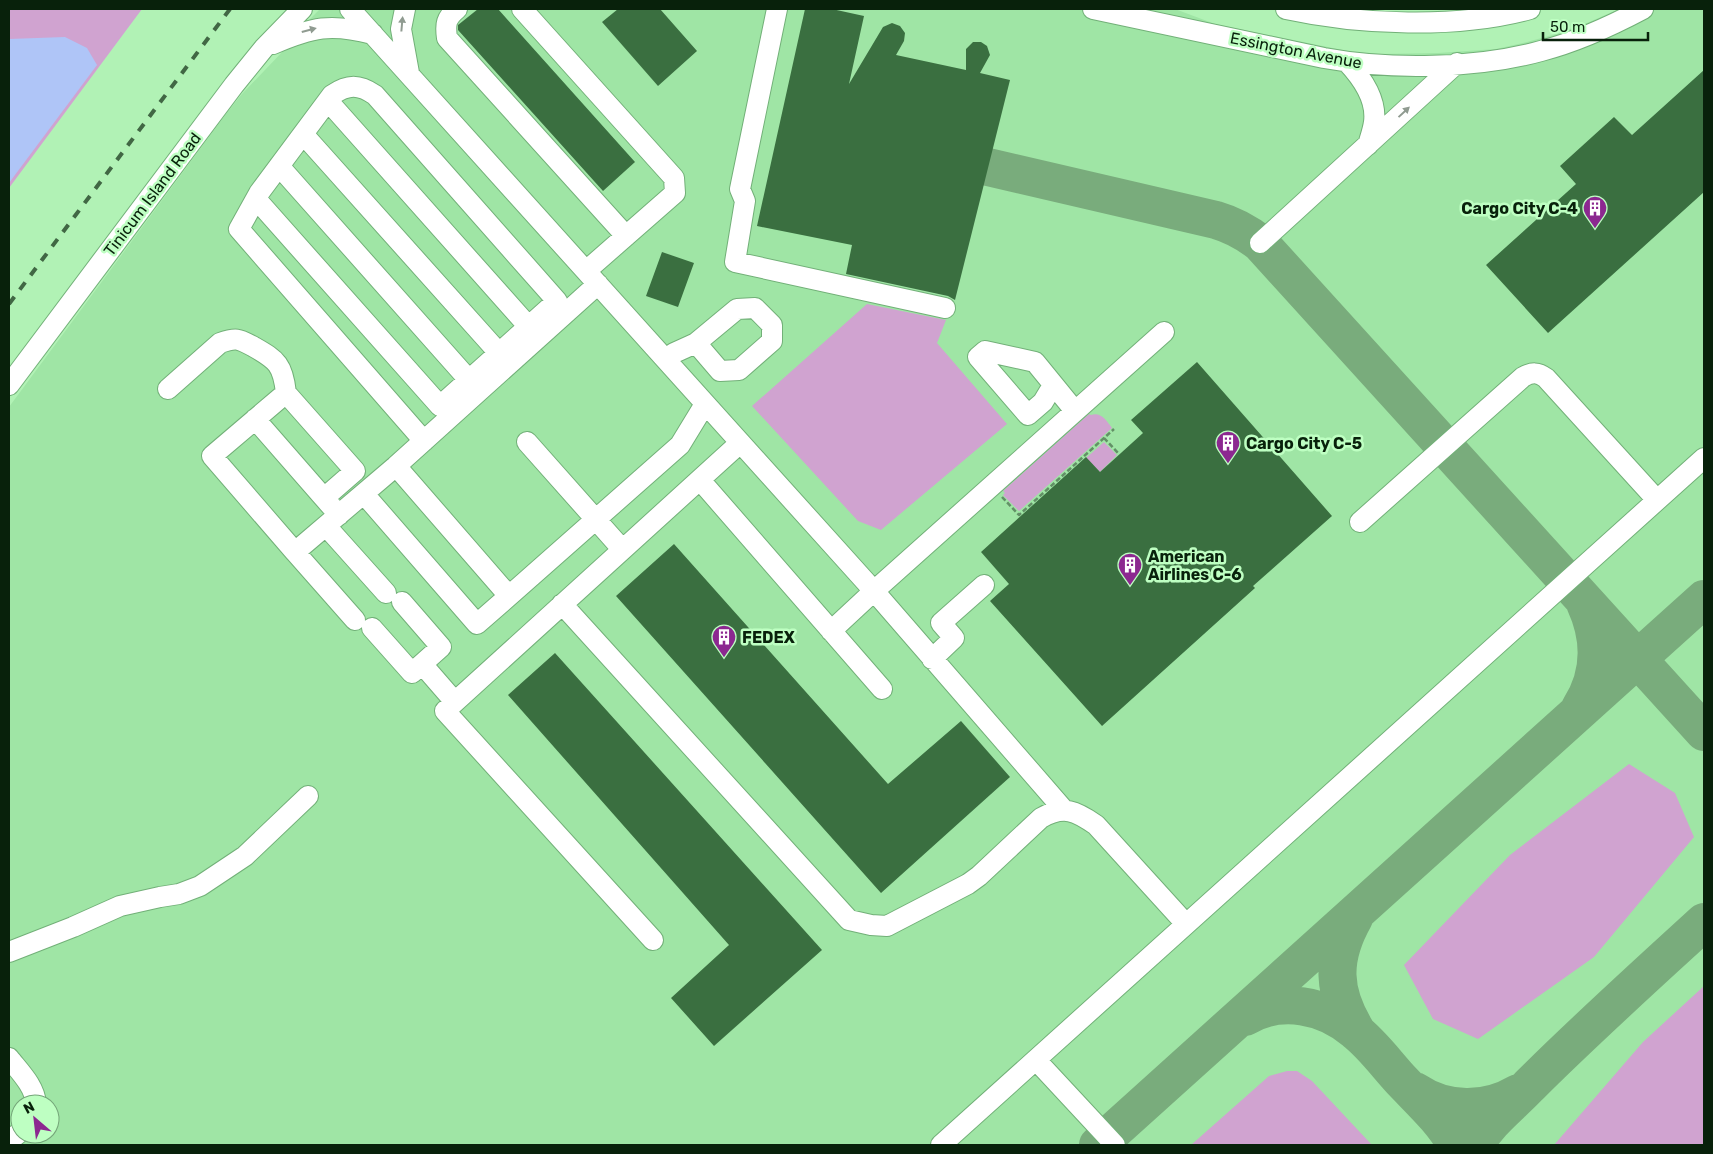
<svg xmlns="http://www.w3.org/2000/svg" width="1713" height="1154" viewBox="0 0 1713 1154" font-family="Rubik,sans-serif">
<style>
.built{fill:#9fe5a5;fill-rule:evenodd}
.green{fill:#d0a3d0}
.water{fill:#afc5f7}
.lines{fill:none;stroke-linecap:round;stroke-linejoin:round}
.taxiway{stroke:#79ac7c;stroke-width:38}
.building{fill:#3a6f40}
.minor-casing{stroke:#72b078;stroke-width:22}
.path{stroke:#629066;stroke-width:2.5;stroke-dasharray:5 2.5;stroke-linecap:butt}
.minor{stroke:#fff;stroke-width:20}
.rail{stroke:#416744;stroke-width:4;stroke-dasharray:9 9;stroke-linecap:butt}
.oneway{fill:#909b91}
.labels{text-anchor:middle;stroke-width:5;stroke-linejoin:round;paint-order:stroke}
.street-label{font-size:16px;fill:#08210b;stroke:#beffc2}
.poi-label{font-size:16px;font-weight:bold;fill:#08210b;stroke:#beffc2;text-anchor:start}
</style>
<rect width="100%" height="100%" fill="#b1f2b5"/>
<!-- built -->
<path class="built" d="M320,9H1175L1215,24L1352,52L1378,54L1438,53L1496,49L1527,42L1556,34L1587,23L1619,9H1704V1145H9V407L226,114L242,94L286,48L308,21ZM20,1104H50V1134H20Z"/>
<!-- green -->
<path class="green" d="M9,9H142L9,188Z
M867,304L946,320L937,343L1007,424L881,530L858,521L752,406Z
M1089,414L1091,415C1101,412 1106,420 1112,428L1019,511L1003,495L1005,493L1003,491Z
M1104,442L1117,455L1100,472L1086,458Z
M1629,764L1675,793L1694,837L1594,957L1478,1039L1433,1019L1404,965L1510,855Z
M1704,986V1145H1554L1643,1042Z
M1287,1071H1297L1312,1081L1372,1145H1191L1269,1076Z"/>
<!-- water -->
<path class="water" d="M65,37L87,48L97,65L9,183V39Z"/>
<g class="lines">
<!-- taxiway -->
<path class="taxiway" d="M988,167L1216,220C1233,225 1246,232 1260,243L1704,732
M1580,708C1601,675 1601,638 1585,603
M1354,918C1331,959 1332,992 1357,1032
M1245,1017C1281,996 1325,1005 1355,1031C1373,1045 1387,1065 1402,1081C1421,1101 1443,1121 1456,1145
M1415,1091C1446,1112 1486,1112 1518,1093
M1098,1145L1704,599
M1475,1145C1489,1121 1510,1106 1529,1086C1585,1030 1645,976 1704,922"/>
</g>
<!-- building -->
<path class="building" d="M478,9H498L635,162L603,191L458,30V25Z
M618,9H660L697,51L658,86L602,22Z
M805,9H832L864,16L849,84L883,27L892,23L900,26L905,33L904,41L896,55L966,70V49L973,42H981L987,46L990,55L980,73L1010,80L955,300L948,296L846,274L852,245L757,226Z
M1704,70V192L1548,333L1486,265L1576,184L1560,166L1614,117L1632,135Z
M662,252L694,263L678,307L646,296Z
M1197,362L1332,516L1253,586L1255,588L1102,726L990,601L1009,584L981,552L1086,457L1100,472L1143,433L1131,420Z
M674,544L888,784L961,721L1010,777L881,893L616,596Z
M555,653L822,950L714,1046L671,998L729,945L508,695Z"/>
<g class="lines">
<defs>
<path id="minor" d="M350,9L874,591L831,631
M405,9L401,29L409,73
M457,9C446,18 445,24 447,38L626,236
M522,9L674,178L675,193L586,271
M777,9L740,189L745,201L735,262L945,308
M1093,9L1324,58C1390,70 1476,69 1541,51C1576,42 1611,26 1643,9
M1286,9C1359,25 1457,29 1530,9
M273,44C312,27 331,23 373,34
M1347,62C1362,78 1377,99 1374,122C1373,130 1370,138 1368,145
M328,101L529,327
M303,134L499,353
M279,166L469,380
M256,199L440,406L557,301L375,95C359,84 348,84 332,95L259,193L239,229L424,441
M1260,243L1457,63
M598,284L396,466L509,596L680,445L705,404
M666,360L674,353L696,343L737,309L755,308L772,325V341L739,370L720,371L696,343
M9,385L234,85L264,48L302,9
M1055,387L1049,392L1043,402L1028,415L978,357L985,351L1035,362L1075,411
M168,389L220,343C237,337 239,339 254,347C277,360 283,365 286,393
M255,419L324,498
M527,442L622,549
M700,480L882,689
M364,494L477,624L509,596
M1360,522L1523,377C1532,372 1538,372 1546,378L1657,500
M326,526L386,593
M295,552L212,456L286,393L355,471L324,498L339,515
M402,602L441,647L422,664L455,702
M562,604L849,920L871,925L887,926L968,884L979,876L1041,818C1064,805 1076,811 1096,825L1186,924
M355,620L295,552L396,466
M372,628L412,673L422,664
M932,659L954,638L941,623L984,585
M1064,810L874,591L1164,332
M653,940L445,711L740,443
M9,952L73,927L120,906L160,897L179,894L200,886L245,856L308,796
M9,1058C19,1071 35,1086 36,1104
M1036,1060L1115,1145
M9,1141L20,1132
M941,1145L1704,458"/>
</defs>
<!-- minor casing -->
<use href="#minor" class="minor-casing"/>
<!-- path -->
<path class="path" d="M1104,438L1119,454
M1002,497L1019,515L1114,429"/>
<!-- minor -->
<use href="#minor" class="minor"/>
<!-- rail -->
<path class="rail" d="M9,304L230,9"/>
</g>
<!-- one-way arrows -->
<defs><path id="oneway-solid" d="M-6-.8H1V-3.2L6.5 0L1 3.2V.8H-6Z" transform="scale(1.25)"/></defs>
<g class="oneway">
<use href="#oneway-solid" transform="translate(402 24) rotate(-85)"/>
<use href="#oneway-solid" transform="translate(309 30) rotate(-15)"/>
<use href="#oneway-solid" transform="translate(1404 112) rotate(-43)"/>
</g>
<!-- icons -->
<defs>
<symbol id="building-pin" viewBox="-11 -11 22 30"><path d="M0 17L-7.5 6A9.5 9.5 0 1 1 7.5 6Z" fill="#8c2890" stroke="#beffc2"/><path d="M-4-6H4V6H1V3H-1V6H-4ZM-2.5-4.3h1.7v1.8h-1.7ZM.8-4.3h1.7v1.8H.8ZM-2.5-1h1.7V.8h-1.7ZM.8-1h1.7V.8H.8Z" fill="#fff"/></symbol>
</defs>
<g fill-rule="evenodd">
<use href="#building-pin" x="1581" y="194" width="28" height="38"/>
<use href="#building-pin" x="1214" y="429" width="28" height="38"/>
<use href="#building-pin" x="1116" y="551" width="28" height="38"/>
<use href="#building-pin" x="710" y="623" width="28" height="38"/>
</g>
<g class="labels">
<!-- street labels -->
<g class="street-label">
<text transform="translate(1296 50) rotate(11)" y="6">Essington Avenue</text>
<text transform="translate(152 194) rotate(-53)" y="6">Tinicum Island Road</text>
</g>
<!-- poi labels -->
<g class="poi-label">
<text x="1578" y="214" text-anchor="end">Cargo City C-4</text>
<text x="1246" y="449">Cargo City C-5</text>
<text x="1148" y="562">American<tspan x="1148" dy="18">Airlines C-6</tspan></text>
<text x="742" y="643">FEDEX</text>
</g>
</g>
<!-- border -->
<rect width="1713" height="1154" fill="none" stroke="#08210b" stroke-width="20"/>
<!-- north arrow -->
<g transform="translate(35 1119) rotate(332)"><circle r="24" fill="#beffc2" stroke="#75a679"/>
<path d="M0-4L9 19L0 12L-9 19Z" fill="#8c2890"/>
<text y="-8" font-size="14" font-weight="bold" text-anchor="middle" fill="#08210b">N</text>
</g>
<!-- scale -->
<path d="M1543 32v8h105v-8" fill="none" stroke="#08210b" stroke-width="2.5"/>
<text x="1550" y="32" font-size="15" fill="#08210b" stroke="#beffc2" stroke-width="4" paint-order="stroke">50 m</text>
</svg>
